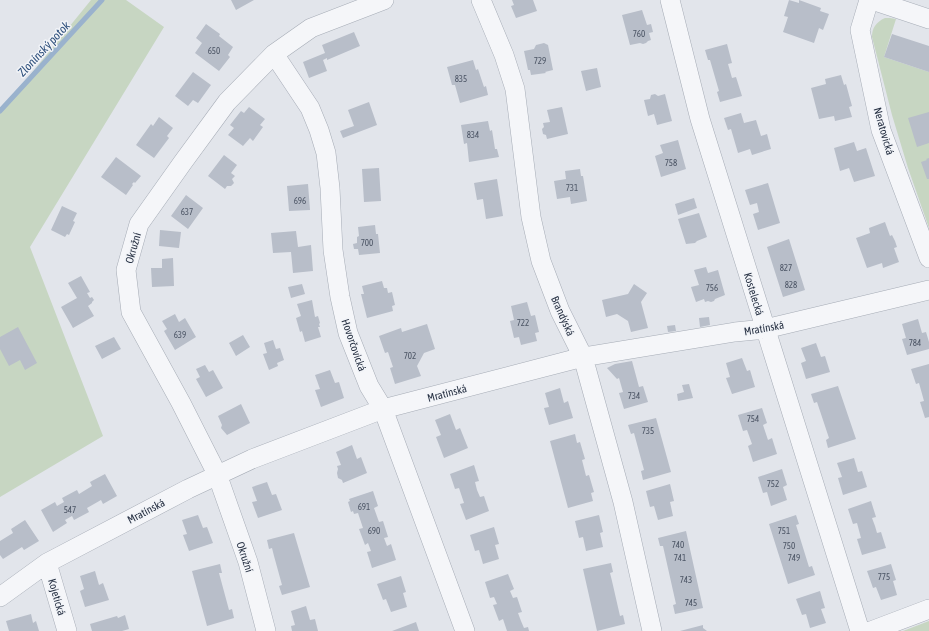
<svg xmlns="http://www.w3.org/2000/svg" width="929" height="631" viewBox="0 0 929 631" font-family="'Asap Condensed',sans-serif">
<style>
.green{fill:#c7d6c2}
.lines{fill:none;stroke-linecap:round;stroke-linejoin:round}
.stream{stroke:#9ab2cd;stroke-width:5}
.building{fill:#b8bec9}
.street-casing{stroke:#a6acb6;stroke-width:20}
.street{stroke:#f5f6f9;stroke-width:19}
.labels{text-anchor:middle;stroke-width:3;stroke-linejoin:round;paint-order:stroke}
.number-label{font-size:9px;fill:#4c5565}
.street-label{font-size:11px;fill:#283244;stroke:#f2f4f8}
.water-label{font-size:12px;font-style:italic;fill:#2f507c;stroke:#f2f4f8}
</style>
<rect width="100%" height="100%" fill="#e2e5eb"/>
<!-- green -->
<path class="green" d="M91,0H126L164,27L30,247L103,436L0,497V112Z
M885,18H890L896,19L884,57L929,72V228L908,168L892,115L872,37C872,28 876,22 885,18Z
M929,621V631H903Z"/>
<g class="lines">
<!-- stream -->
<path class="stream" d="M0,111L102,0"/>
</g>
<!-- building -->
<path class="building" d="M231,0H254L236,10Z
M512,0H533L537,11L516,18L511,6L514,5Z
M789,0L799,3V0L821,8L820,11L829,14L823,30L819,28L814,43L783,32L788,17L784,16Z
M642,10L647,25L651,24L653,32L649,33L651,40L648,41L646,43L643,44L640,43L630,45L622,15Z
M206,24L220,34L219,36L233,47L228,55L230,57L219,71L195,53L202,43L196,38Z
M354,32L360,46L327,60V58L323,60L327,71L309,78L303,62L325,53L322,45Z
M892,34L929,46V72L884,57Z
M544,43L548,45L553,70L545,72L546,73L531,75L530,70H528L524,51L534,49L536,45Z
M727,44L732,63L728,64L732,78L736,77L742,96L720,102L717,92L719,91L710,60H708L705,50Z
M473,60L476,70L478,69L484,87L486,86L488,95L460,103L455,85H452L447,67Z
M597,68L601,87L586,91L581,71Z
M193,72L211,85L198,103L193,100L188,106L175,96Z
M841,75L844,85L846,84L852,106L849,107L852,117L835,121L834,116L819,119L811,88L826,84L825,79Z
M655,94L658,96L665,94L672,121L657,125L654,114L648,116L644,100L650,99L651,95Z
M369,102L377,125L343,138L340,131L354,126L348,110Z
M249,107L265,119L260,125L263,127L253,141L250,138L243,146L228,135L234,128L230,125L241,111L244,113Z
M562,107L568,134L547,139L546,135L543,134L542,129L544,127L543,123L550,122L547,110Z
M929,112V143L917,147L908,118Z
M741,113L744,123L756,120L761,136L767,134L771,149L752,155L750,149L738,153L731,129L728,130L724,118Z
M159,117L173,128L167,136L169,138L154,158L136,145L151,124L153,126Z
M488,121L490,131L492,130L495,149H497L499,157L469,162L467,143L464,144L461,125Z
M678,140L686,169L661,177L655,156L663,153L660,145Z
M854,142L857,151L866,148L875,176L854,182L849,168L840,171L834,148Z
M224,155L237,165L231,173L235,176L232,179L234,183L231,186H227L225,189L208,176Z
M116,157L141,176L135,183L134,182L132,184L133,185L126,195L101,177Z
M929,158V179H927L921,162L927,160L926,159Z
M379,168L381,201L364,202L362,169Z
M580,169L581,176H583L587,201L571,204L570,197L557,199L554,181L566,179L565,171Z
M497,179L503,216L486,219L483,199L477,200L474,183Z
M768,183L780,223L758,230L753,214L759,212L757,203L750,205L745,190Z
M308,184L310,210L289,211L287,186Z
M186,195L203,208L188,229L171,216Z
M694,198L697,208L678,215L675,204Z
M62,206L77,213L73,221L75,222L69,235L67,234L65,237L51,230Z
M699,213L707,237L697,241L695,243L686,244L678,219Z
M885,222L890,236L892,235L895,241L897,247L894,248L899,262L883,268L882,263L867,268L856,238L870,233L869,228Z
M375,225L376,234H378L380,253L359,255L358,249H354L353,244L357,243V237L359,236L358,227Z
M160,230L181,232L179,248L159,246Z
M296,231L298,247L311,245L313,271L293,273L291,252L273,253L271,233Z
M789,239L805,290L783,297L767,247Z
M173,258L174,286L152,287L151,268H162V259Z
M706,267L708,273L718,270L725,295L715,299L714,301L711,302L708,301L705,302L704,299L696,302L691,287L699,285L694,270Z
M81,276L90,292L87,293L90,298L92,297L94,300L92,302V303L88,306L94,316L73,328L61,307L77,298L68,283Z
M382,281L384,288H387L388,293L392,292L395,305L392,306L393,311L367,318L361,294H364L362,286Z
M302,284L305,294L291,298L288,287Z
M634,284L647,293L641,302L648,328L631,332L628,321L617,314L606,317L602,300L628,294Z
M312,300L315,317L318,316L320,323L319,324L320,327H318L321,337L305,342L302,331L300,332L296,318L301,316L297,304Z
M527,302L531,316L535,315L539,332L535,333L537,341L521,345L519,337L514,338L510,321L514,320L511,306Z
M175,314L179,322L185,318L196,337L175,350L164,331L167,329L162,321Z
M709,317L710,325L700,327L699,318Z
M918,319L922,333L926,332L929,342V349L907,355L902,339L906,338L902,324Z
M427,324L435,349L424,353L417,366L421,376L395,384L390,368L393,367L388,352L385,353L379,336L401,328L402,332Z
M675,325L676,331L668,332L667,326Z
M18,327L37,363L25,370L20,360L9,366L0,349V337Z
M243,335L250,347L236,356L229,343Z
M114,337L121,349L102,359L95,346Z
M273,340L276,349L280,348L284,360L277,363L278,366L269,370L263,354L267,353L264,343Z
M816,343L821,357L825,356L830,372L806,379L801,363L806,361L801,348Z
M742,358L747,371L750,370L755,387L732,394L726,378L730,377L726,363Z
M632,361L639,387L643,386L648,402L624,409L619,393L623,392L619,378L617,379L607,368L615,364Z
M929,364V417L925,418L920,402L924,401L919,383L916,384L911,369Z
M205,365L209,372L213,370L223,388L206,397L196,379L200,377L196,369Z
M330,370L335,383L339,382L344,398L321,407L315,390L320,389L315,375Z
M689,384L693,398L678,401L677,394L684,392L682,385Z
M838,386L856,439L828,448L826,440L829,438L817,402L814,403L811,394Z
M560,388L564,403L568,401L573,418L549,425L544,408L549,407L545,393Z
M241,404L250,423L227,435L221,428L222,425L218,416Z
M762,408L767,423L763,425L768,440L772,438L777,454L753,462L748,446L752,444L747,430L743,431L738,415Z
M450,414L456,430L460,428L468,448L444,458L436,437L441,435L435,420Z
M656,418L671,472L643,480L641,471L644,470L634,433L631,434L628,425Z
M575,434L577,443L580,442L585,459L582,460L586,476L589,475L594,492L591,493L593,501L568,508L550,441Z
M352,445L357,459L361,457L367,473L343,483L342,480L338,478L337,473L338,469L337,466L341,465L336,452Z
M854,458L858,472L862,471L867,487L843,495L838,478L842,477L837,463Z
M474,465L479,481L475,482L477,490L480,497L484,496L489,511L466,520L460,504L464,503L459,488L455,489L450,474Z
M782,469L787,485L783,487L787,500L771,506L767,492L763,493L758,477Z
M105,474L117,496L103,504L101,500L87,508L89,512L74,520L72,516L65,520L67,523L53,532L41,510L55,502L57,506L64,502L62,498L77,490L79,494L92,486L90,482Z
M267,482L272,495L276,494L282,510L258,518L252,502L257,501L252,487Z
M670,484L674,501L670,502L673,516L658,520L654,506L650,507L646,491Z
M373,491L378,506L374,508L379,522L383,521L388,537L384,538L387,546L391,544L396,560L372,568L367,552L371,551L368,543L365,545L359,529L363,528L358,513L354,514L353,511L351,512L348,502L350,501L349,499Z
M871,501L876,517L872,518L875,526L877,533L881,532L886,548L862,555L857,539L861,538L857,523L853,524L848,509Z
M198,515L203,528L207,527L213,543L189,551L183,535L187,534L182,520Z
M599,515L603,532L600,533L603,547L586,551L583,537L579,538L575,521Z
M796,515L799,524L796,525L809,567L812,566L815,575L788,584L769,524Z
M25,520L39,541L24,550L22,547L3,559L0,555V541L13,533L11,529Z
M494,527L499,544L495,545L499,559L483,564L479,550L475,551L470,535Z
M686,531L703,608L675,614L673,605L676,604L663,546H660L658,538Z
M294,533L310,587L282,595L279,586L282,585L274,556L272,548L269,549L267,540Z
M611,563L613,572L610,573L612,581L620,616L623,615L625,624L597,631L583,569Z
M220,564L222,573H219L229,610L232,609L234,618L207,626L192,571Z
M891,564L896,580L893,581L897,595L881,600L876,587L873,588L867,571Z
M95,571L99,585L103,583L109,600L85,607L80,591L84,589L80,576Z
M508,574L514,589L510,591L513,598L517,597L522,612L518,613L521,621L524,628L528,627L529,631H507L503,619L499,621L493,605L497,604L494,597L490,598L485,582Z
M401,576L406,592L403,593L407,607L391,612L386,599L383,600L377,584Z
M820,591L825,608L821,609L826,623L810,628L806,614L802,615L796,599Z
M306,606L310,620L315,619L318,631H292L291,626L295,625L291,611Z
M31,614L33,623L36,621L39,631H9L6,621Z
M125,615L129,629L122,631H92L90,624L117,616L118,618Z
M416,622L419,631H392Z
M703,625V628L707,631H680Z"/>
<g class="lines">
<defs>
<path id="street" d="M481,0L504,55L515,89L531,217L541,261L560,311L583,357L623,502L652,631
M670,0L700,119L860,631
M869,0L860,30L881,130L929,258
M872,0L929,19
M274,54L310,108L319,130L326,153L330,188L333,250L340,297L348,333L369,386L383,409L465,631
M47,563L67,631
M0,597L47,563L188,489L252,459L383,409L583,357L735,332L765,329L929,290
M266,631L248,562L217,474L181,403L131,312L126,270L139,224L183,162L227,102L274,54L311,28L384,0
M871,631L929,609"/>
</defs>
<!-- street casing -->
<use href="#street" class="street-casing"/>
<!-- street -->
<use href="#street" class="street"/>
</g>
<g class="labels">
<!-- number labels -->
<g class="number-label">
<text x="639" y="37">760</text>
<text x="214" y="54">650</text>
<text x="540" y="64">729</text>
<text x="461" y="82">835</text>
<text x="473" y="138">834</text>
<text x="671" y="166">758</text>
<text x="572" y="191">731</text>
<text x="300" y="204">696</text>
<text x="187" y="215">637</text>
<text x="367" y="246">700</text>
<text x="786" y="271">827</text>
<text x="791" y="288">828</text>
<text x="712" y="291">756</text>
<text x="523" y="326">722</text>
<text x="180" y="338">639</text>
<text x="915" y="346">784</text>
<text x="410" y="359">702</text>
<text x="634" y="399">734</text>
<text x="753" y="422">754</text>
<text x="648" y="434">735</text>
<text x="773" y="487">752</text>
<text x="364" y="510">691</text>
<text x="70" y="513">547</text>
<text x="374" y="534">690</text>
<text x="784" y="534">751</text>
<text x="678" y="548">740</text>
<text x="789" y="549">750</text>
<text x="680" y="561">741</text>
<text x="794" y="561">749</text>
<text x="884" y="580">775</text>
<text x="686" y="583">743</text>
<text x="691" y="606">745</text>
</g>
<!-- street labels -->
<g class="street-label">
<text transform="translate(884 131) rotate(74)" y="4">Neratovická</text>
<text transform="translate(133 248) rotate(-74)" y="4">Okružní</text>
<text transform="translate(754 294) rotate(73)" y="4">Kostelecká</text>
<text transform="translate(563 316) rotate(66)" y="4">Brandýská</text>
<text transform="translate(764 328) rotate(-10)" y="4">Mratínská</text>
<text transform="translate(354 345) rotate(71)" y="4">Hovorčovická</text>
<text transform="translate(447 393) rotate(-15)" y="4">Mratínská</text>
<text transform="translate(146 511) rotate(-28)" y="4">Mratínská</text>
<text transform="translate(245 557) rotate(72)" y="4">Okružní</text>
<text transform="translate(57 597) rotate(74)" y="4">Kojetická</text>
</g>
<!-- water labels -->
<g class="water-label">
<text transform="translate(44 49) rotate(-47)" y="4">Zlonínský potok</text>
</g>
</g>
</svg>
